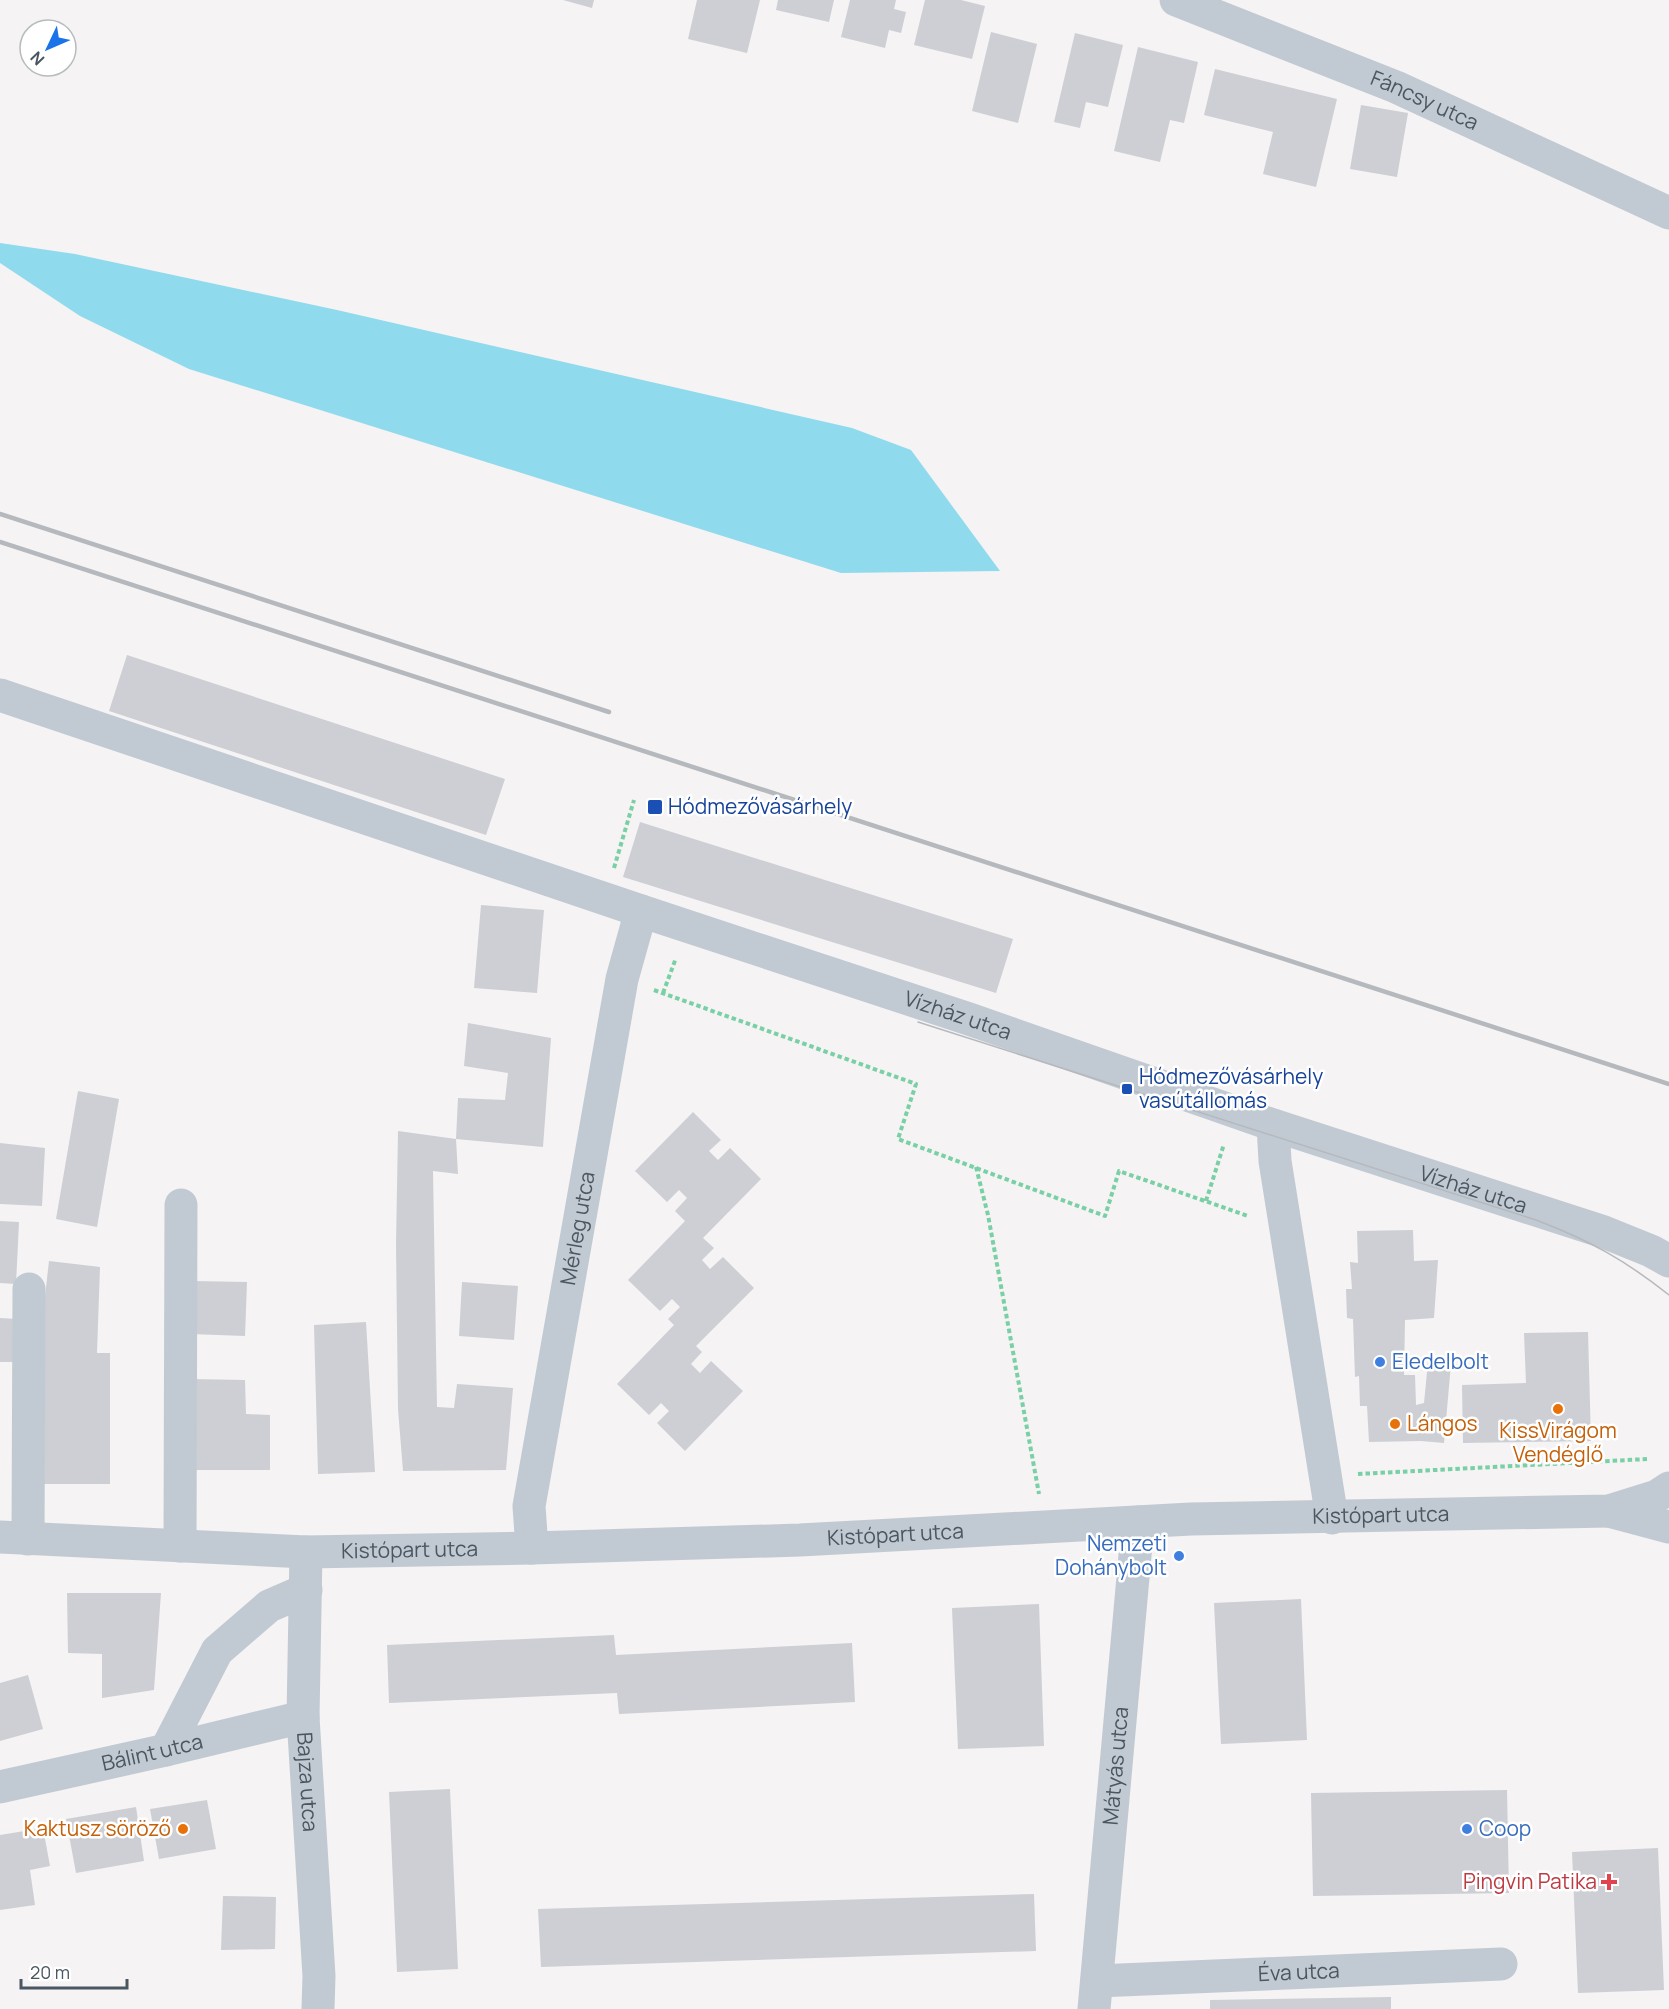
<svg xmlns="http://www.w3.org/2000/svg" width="1669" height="2009" viewBox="0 0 1669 2009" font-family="Manrope,sans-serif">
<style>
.water{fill:#90daee}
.building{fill:#cdcfd5}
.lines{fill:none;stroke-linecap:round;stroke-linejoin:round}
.path{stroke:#7ad0a6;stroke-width:4;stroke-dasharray:4.5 3;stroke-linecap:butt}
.minor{stroke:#c1cad2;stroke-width:33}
.tram{stroke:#b5b8bd;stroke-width:1.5}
.rail{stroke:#b5b8bd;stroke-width:4.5}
.transit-dot{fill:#1a4fb4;stroke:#fff;stroke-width:2}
.shop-dot{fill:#3f7fe0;stroke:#fff;stroke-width:2}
.food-dot{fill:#e8710a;stroke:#fff;stroke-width:2}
.health-dot{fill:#e0444e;stroke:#fff;stroke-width:2}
.labels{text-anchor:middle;stroke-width:5;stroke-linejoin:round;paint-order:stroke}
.street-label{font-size:21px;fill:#4a5661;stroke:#fff}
.transit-label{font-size:21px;fill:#164399;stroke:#fff;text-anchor:start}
.shop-label{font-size:21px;fill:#366cbe;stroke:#fff;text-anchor:start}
.food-label{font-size:21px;fill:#c56008;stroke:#fff;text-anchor:start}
.health-label{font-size:21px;fill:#be3a42;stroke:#fff;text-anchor:end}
</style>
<rect width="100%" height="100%" fill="#f5f3f3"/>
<!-- water -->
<path class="water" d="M0,243L75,254L337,310L852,428L911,450L1000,571L841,573L189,369L80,316L0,263Z"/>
<!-- building -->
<path class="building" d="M563,0H594L592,8Z
M697,0H760L747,53L688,39Z
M778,0H834L829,22L776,10Z
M850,0H896L894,9L906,12L901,33L889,30L885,48L841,37Z
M925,0H961L985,6L972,59L914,45Z
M991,32L1037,44L1018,123L972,111Z
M1075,33L1123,45L1108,107L1086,102L1080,128L1054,122Z
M1138,47L1198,62L1184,123L1170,120L1160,162L1114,151Z
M1215,69L1337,99L1316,187L1263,174L1273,132L1204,115Z
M1361,105L1408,113L1397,177L1350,169Z
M127,655L505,779L486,835L109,711Z
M640,822L1013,939L996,993L623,877Z
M481,905L544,910L537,993L474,988Z
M468,1023L551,1038L543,1147L456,1139L458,1098L505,1100L508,1073L464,1066Z
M78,1091L119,1099L97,1227L56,1219Z
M693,1112L721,1140L709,1151L718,1160L730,1148L761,1179L703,1238L714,1248L702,1260L710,1269L723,1257L754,1288L696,1346L702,1352L691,1364L700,1373L711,1361L743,1391L685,1451L657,1423L669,1411L661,1403L649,1415L617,1384L674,1325L668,1319L680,1307L672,1299L660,1311L628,1280L685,1221L675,1211L687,1198L679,1190L667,1202L635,1171Z
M398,1131L456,1139L458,1174L433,1171L437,1407L454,1408L457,1384L513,1388L506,1470L403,1471L398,1409L396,1244Z
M0,1143L45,1148L42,1206L0,1204Z
M0,1221L19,1222L16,1284L0,1283Z
M1413,1230L1414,1261L1438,1260L1434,1318L1405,1320L1404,1375H1415L1416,1405L1424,1403L1428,1362L1451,1364L1444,1443L1421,1441L1369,1442L1367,1406H1360L1359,1376L1355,1377L1353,1319L1347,1318L1346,1289H1352L1350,1262L1358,1263L1357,1231Z
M49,1261L100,1267L97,1353H110V1484H40L39,1350Z
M193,1281L247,1282L245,1336L191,1334Z
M462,1282L518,1286L514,1340L459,1336Z
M0,1318L17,1319V1362H0Z
M366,1322L375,1472L318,1474L314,1325Z
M1588,1332L1591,1441L1463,1443L1462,1385L1526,1383L1524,1333Z
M191,1379L245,1380L246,1414L270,1415V1470H192Z
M67,1593H161L154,1690L102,1698V1654L68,1653Z
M1301,1599L1307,1740L1221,1744L1214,1603Z
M1039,1604L1044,1746L958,1749L952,1608Z
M614,1635L616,1655L852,1643L855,1702L619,1714L617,1693L389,1703L387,1645Z
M28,1675L43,1729L0,1741V1683Z
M450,1789L458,1969L397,1972L389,1792Z
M1507,1790L1509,1893L1313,1896L1311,1793Z
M207,1800L216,1849L159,1859L150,1809Z
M136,1807L144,1861L76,1873L66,1819Z
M43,1828L50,1866L30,1870L35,1905L0,1910V1835Z
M1658,1848L1664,1990L1578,1993L1572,1852Z
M1034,1894L1036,1951L541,1967L538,1909Z
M223,1896L276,1897L275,1949L221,1950Z
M1391,1997V2009H1210V2000Z"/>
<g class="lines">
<!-- path -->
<path class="path" d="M614,868L634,800
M654,990L916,1084L898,1139L1105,1216L1119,1171L1248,1216
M663,993L676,958
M976,1167L988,1215L1039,1494
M1206,1201L1224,1144
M1358,1474L1647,1459"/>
<!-- minor -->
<g class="minor">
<path id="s1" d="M1176,0L1396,87L1669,213"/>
<path id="s2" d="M0,695L641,911L969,1019L1273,1125L1604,1232L1651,1251L1669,1261"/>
<path d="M1273,1125L1275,1161L1332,1518"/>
<path d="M1609,1511L1669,1527"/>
<path id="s3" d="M0,1537L306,1552L532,1548L800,1540L1191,1519L1609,1511L1657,1496L1669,1488"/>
<path d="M28,1539L29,1289"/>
<path d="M180,1546L181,1205"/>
<path id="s4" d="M532,1548L529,1506L622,979L641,911"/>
<path id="s5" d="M306,1552L303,1717L319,1976L318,2009"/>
<path d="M166,1750L217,1651L269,1606L306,1590"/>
<path id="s6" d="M0,1787L166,1750L303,1717"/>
<path id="s7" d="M1097,1981L1501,1964"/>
<path id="s8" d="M1094,2009L1138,1522"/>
</g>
<!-- tram -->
<path class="tram" d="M918,1022L1536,1220C1589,1240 1625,1260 1669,1295"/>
<!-- rail -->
<path class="rail" d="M0,514L609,712
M0,542L1669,1084"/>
</g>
<!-- markers -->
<g class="transit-dot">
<rect x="647" y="799" width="16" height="16" rx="3"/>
<rect x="1121" y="1083" width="12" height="12" rx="3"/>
</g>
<g class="shop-dot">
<circle cx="1380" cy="1362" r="6"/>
<circle cx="1179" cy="1556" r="6"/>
<circle cx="1467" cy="1829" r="6"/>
</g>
<g class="food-dot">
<circle cx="1558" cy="1409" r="6"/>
<circle cx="1395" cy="1424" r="6"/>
<circle cx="183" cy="1829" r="6"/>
</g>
<path class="health-dot" d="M1606 1873h6v6h6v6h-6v6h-6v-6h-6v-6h6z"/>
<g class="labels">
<!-- street labels -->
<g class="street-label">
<text dy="7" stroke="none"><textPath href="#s1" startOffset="268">Fáncsy utca</textPath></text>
<text dy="7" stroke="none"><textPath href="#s2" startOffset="1010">Vízház utca</textPath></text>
<text dy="7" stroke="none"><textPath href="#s2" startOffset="1554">Vízház utca</textPath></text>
<text dy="7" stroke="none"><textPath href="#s4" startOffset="324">Mérleg utca</textPath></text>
<text dy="7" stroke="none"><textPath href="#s3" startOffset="1382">Kistópart utca</textPath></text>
<text dy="7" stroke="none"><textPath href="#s3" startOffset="896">Kistópart utca</textPath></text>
<text dy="7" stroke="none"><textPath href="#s3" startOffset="410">Kistópart utca</textPath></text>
<text dy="7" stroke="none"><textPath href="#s6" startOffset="156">Bálint utca</textPath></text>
<text dy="7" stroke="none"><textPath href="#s8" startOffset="244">Mátyás utca</textPath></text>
<text dy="7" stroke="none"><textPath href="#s5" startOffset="230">Bajza utca</textPath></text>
<text dy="7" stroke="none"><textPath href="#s7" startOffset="202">Éva utca</textPath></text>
</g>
<!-- transit labels -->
<g class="transit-label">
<text x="668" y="814">Hódmezővásárhely</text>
<text x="1139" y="1084">Hódmezővásárhely<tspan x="1139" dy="24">vasútállomás</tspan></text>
</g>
<!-- shop labels -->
<g class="shop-label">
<text x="1392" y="1369">Eledelbolt</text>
<text x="1167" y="1551" text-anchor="end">Nemzeti<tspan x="1167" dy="24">Dohánybolt</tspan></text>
<text x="1479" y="1836">Coop</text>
</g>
<!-- food labels -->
<g class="food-label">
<text x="1407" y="1431">Lángos</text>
<text x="1558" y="1438" text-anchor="middle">KissVirágom<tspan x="1558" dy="24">Vendéglő</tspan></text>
<text x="171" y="1836" text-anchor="end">Kaktusz söröző</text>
</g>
<!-- health labels -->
<g class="health-label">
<text x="1597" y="1889">Pingvin Patika</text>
</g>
</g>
<!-- north arrow -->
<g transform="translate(48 48) rotate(226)"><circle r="28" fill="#ffffff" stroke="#b7bbc0" stroke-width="1.5"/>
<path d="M0-4.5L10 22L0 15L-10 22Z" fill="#1a73e8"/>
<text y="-9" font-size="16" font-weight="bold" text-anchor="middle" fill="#4a5661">N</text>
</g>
<!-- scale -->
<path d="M21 1979v9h106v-9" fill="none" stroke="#4a5661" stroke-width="3"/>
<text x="30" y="1979" font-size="18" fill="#4a5661" stroke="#ffffff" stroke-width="4.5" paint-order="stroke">20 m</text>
</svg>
